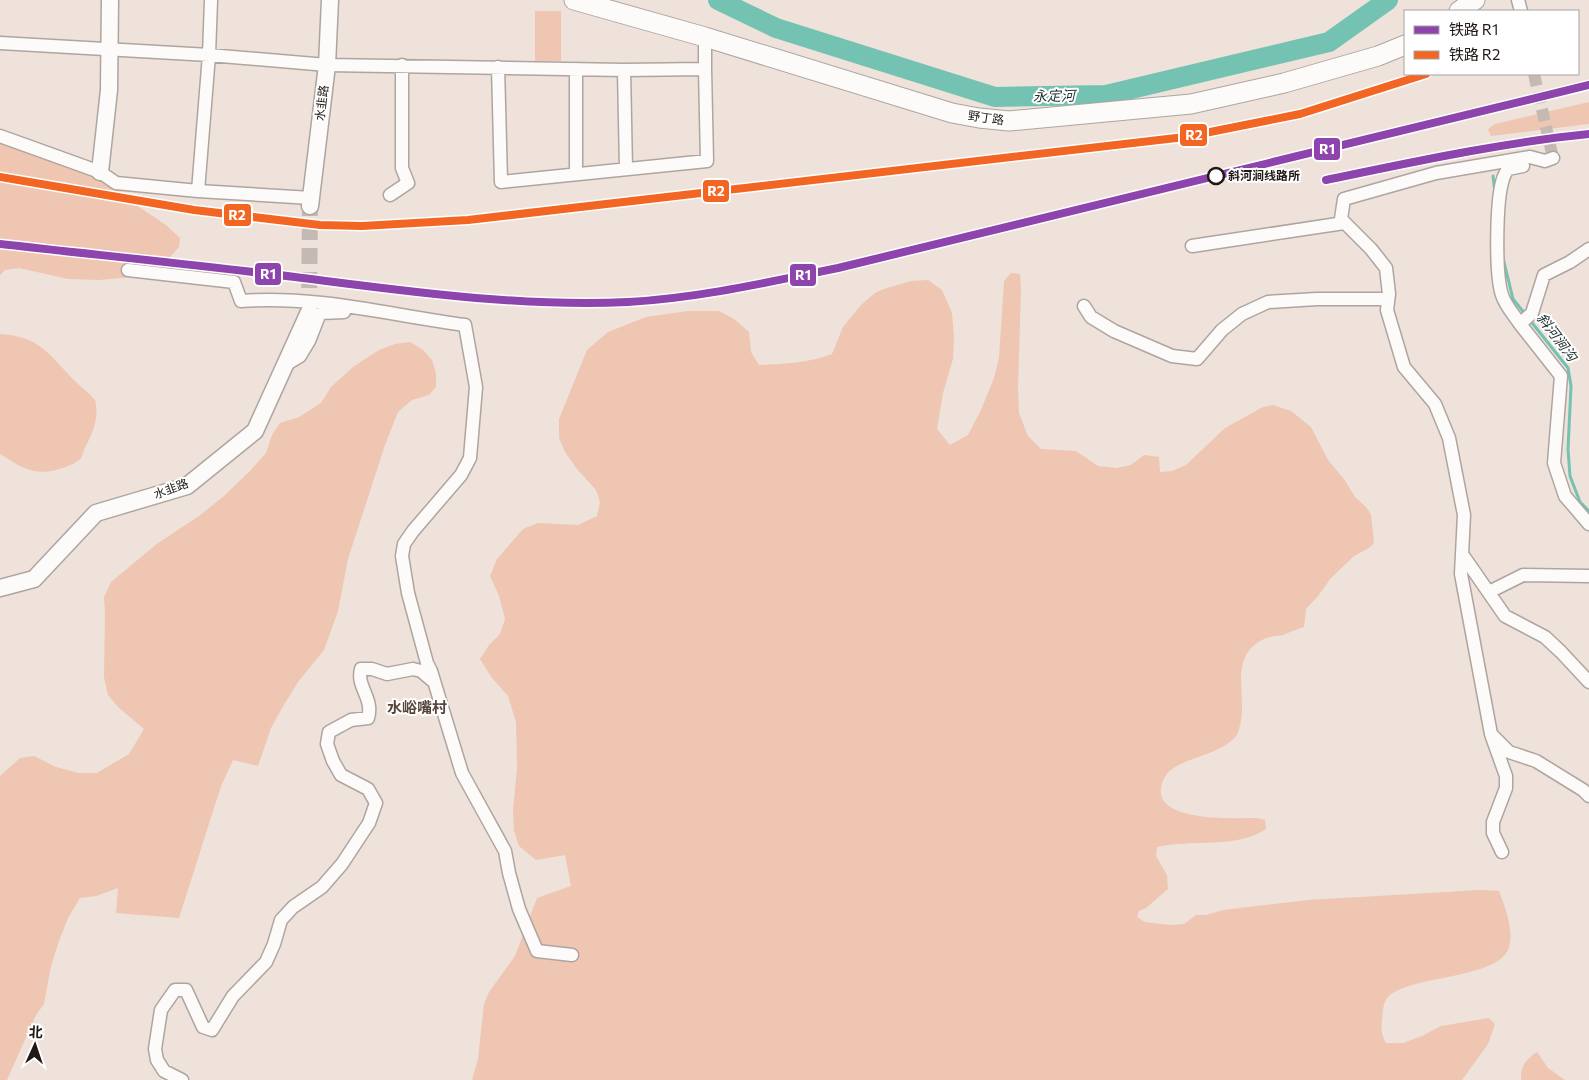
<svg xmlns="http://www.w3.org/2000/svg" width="1589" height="1080" viewBox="0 0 1589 1080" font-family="Commissioner,'Noto Sans SC',sans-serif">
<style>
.green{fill:#eec6b1}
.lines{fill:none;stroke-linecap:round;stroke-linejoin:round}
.stream{stroke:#74c2b1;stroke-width:3}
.river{stroke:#74c2b1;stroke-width:20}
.minor-tunnel{stroke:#c5bab3;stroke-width:12;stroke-dasharray:12 6;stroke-linecap:butt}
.tertiary-tunnel{stroke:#c5bab3;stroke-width:16;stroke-dasharray:16 8;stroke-linecap:butt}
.minor-casing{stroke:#aea5a0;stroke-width:15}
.tertiary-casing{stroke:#aea5a0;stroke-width:19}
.secondary-casing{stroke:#aea5a0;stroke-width:21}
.minor{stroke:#fcfbfa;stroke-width:12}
.tertiary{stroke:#fcfbfa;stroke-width:16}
.secondary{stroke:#fcfbfa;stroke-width:19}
.rail-1-casing{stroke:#fff;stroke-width:11}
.rail-2-casing{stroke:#fff;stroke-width:11}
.rail-1{stroke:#8e44ad;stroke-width:8}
.rail-2{stroke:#f26522;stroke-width:8}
.stop-dot{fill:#fff;stroke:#201814;stroke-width:2.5}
.labels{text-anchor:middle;stroke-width:4;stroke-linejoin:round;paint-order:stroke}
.street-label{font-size:12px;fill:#201814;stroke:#fff}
.stop-label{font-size:12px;font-weight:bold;fill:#201814;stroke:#fff;text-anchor:start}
.water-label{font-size:14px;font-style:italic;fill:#1b2f2b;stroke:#fff}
.quarter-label{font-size:15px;font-weight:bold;fill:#57443b;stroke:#fff}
.line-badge{stroke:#fff;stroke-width:2}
.badge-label{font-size:14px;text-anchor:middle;font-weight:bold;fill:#fff}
</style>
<rect width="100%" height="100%" fill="#eee2db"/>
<!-- green -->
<path class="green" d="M535,11H561V61H535Z
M1589,102V124L1491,136L1488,129L1495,124Z
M0,141L96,176L119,190L139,207L166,225L180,238L179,247L168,259L131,277L99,280L68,279L19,268L5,270L0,275Z
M1011,273L1020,274L1021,290L1018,388L1019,413L1028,436L1041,449L1076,451L1098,466L1116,468L1131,465L1144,455L1159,457L1160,472L1172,471L1186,465L1225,428L1263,407L1273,405L1291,411L1311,427L1328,460L1344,479L1355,497L1367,508L1371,515L1374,543L1369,548L1354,556L1331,578L1318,596L1306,609L1304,627C1297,629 1290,632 1283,635C1277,636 1270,636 1264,639C1227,657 1248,695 1240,725C1239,728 1239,733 1236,736C1221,754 1191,756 1172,769C1166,773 1162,781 1161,788C1156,823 1237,818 1257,818L1265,820L1266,829C1236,849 1191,839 1157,847L1156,856L1167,875L1168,889L1146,908L1139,911L1137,917L1145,922L1170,925L1184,924L1196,915H1206L1223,910L1308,900L1480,890L1499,891C1505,907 1514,930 1509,947C1501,979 1411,975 1389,996C1383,1002 1383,1010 1382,1018C1381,1028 1381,1034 1386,1043H1403L1422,1036L1441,1026L1489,1018L1495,1024L1488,1044L1462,1080H472L478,1059L484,1004L489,992L515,956L537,898L571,886L565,855L536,860L519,846L514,831L513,811L517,768L516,722L508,696L492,678L480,659L489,645L500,634L505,619L499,596L490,576L497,559L523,529L538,523L578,525L597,516L600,502L596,490L577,469L565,452L559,438V419L587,350L608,332L646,317L688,311H719L734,319L749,332L751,352L759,365C784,364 808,363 832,354L843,327L860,306L875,293L884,289L911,281L928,280L942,290L952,313L954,337L953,359L943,393L937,429L950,445L968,435L981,410L994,378L999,358L1004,281Z
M0,334C36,336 47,351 69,375C77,384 87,391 95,400C99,416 94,430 87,444C84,448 83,454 81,458C78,462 72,464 68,466C38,478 25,470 0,454Z
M410,342L423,350L432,360L436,373V387L429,395L412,400L398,412L385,445L348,559L338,611L324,650L298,682L285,703L271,728L258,766L233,760L221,786L179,918L116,913L118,888L96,896L80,898L68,918L59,941L51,966L44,1004L36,1015L7,1080H0V776L20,758L34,756L56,767L78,773H97L129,754L144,729L118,707L108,695L104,677L105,612L104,597L111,582L158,543L199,516L224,496L250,471L266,453L272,435L280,423L299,417L321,403L331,387L353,367L379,350L395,344Z
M1537,1052L1548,1068L1565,1080H1521C1521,1066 1525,1060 1537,1052Z"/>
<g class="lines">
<!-- stream -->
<path class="stream" d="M1493,176L1495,193
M1503,258L1513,299L1525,314
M1529,319L1568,368L1571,386L1568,449L1570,476L1580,502L1589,511"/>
<!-- river -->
<path class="river" d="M718,0L776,28L995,97L1106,95L1329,42L1388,0"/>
<!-- minor-tunnel -->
<path class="minor-tunnel" d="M1534,74L1553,158"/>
<!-- tertiary-tunnel -->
<path class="tertiary-tunnel" d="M309,312L310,206"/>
<defs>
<path id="minor" d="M1518,0L1521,11
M0,43L209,55L327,65L624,70L705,69V37
M498,67L501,182L707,161L705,69
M624,70L626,169
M0,136L100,172L116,183L198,191L311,198
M1553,158L1545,161L1530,157L1436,173L1344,199L1341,219L1371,249L1386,268L1389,294L1387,310L1404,367L1435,404L1449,438L1464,515L1461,574L1491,734L1509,752L1536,761L1583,790L1589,796
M576,174V69
M198,191L209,55L211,0
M390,195L408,183L402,168V65
M1192,246L1344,223
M1589,249L1570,262L1544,275L1532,313L1520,324L1561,376L1554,463L1565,496L1589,524
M128,270L234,282L241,301C316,295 390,315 465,325L476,387L470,458L461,475L413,531L404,544L402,556L408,593L427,663L431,671L462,773L505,851L509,873L519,909L537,951L572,955
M1084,306L1091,317L1114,331L1172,356L1197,359L1222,330L1242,314L1268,302L1317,299H1388
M1520,324C1514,315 1505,305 1502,295C1495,274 1496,200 1503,179C1504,175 1506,172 1508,169L1523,166
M285,365L300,356L309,341L320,313L344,312
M1462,554L1505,616L1545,637L1561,652L1589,682
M1489,592L1523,575L1589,576
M1492,737L1506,776V788L1493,822V833L1502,852
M182,1080L164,1071L157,1060L155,1049L161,1010L175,990H186L203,1027L212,1030L233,996L266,962L274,944L281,920L293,907L322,887L342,864L369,823L376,803L368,789L341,775L333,761L327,744L329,732L351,720L368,718C374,698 356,687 361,669H372L387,674L413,669L421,671L434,682"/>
<path id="tertiary" d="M100,172L109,90L110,0
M310,206L327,65L330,0
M0,588L34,579L96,513L187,486L255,431L309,312"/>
<path id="secondary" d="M574,0L705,37L952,113L979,118L1009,121L1191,104L1284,83L1378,56L1405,45
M1459,11L1475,0"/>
</defs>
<!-- minor casing -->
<use href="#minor" class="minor-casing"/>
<!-- tertiary casing -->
<use href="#tertiary" class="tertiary-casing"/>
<!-- secondary casing -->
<use href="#secondary" class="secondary-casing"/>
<!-- minor -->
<use href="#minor" class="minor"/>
<!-- tertiary -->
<use href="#tertiary" class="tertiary"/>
<!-- secondary -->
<use href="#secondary" class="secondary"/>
<defs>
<path id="rail-1" d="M1326,180C1413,162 1500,143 1589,134
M0,244C98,255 197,265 295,277C406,291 517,307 628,302C699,298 769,282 838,268L1589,85"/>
<path id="rail-2" d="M0,177L194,210L320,225L362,226L468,220L1185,137L1300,114L1426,74"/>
</defs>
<!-- rail-1 casing -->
<use href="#rail-1" class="rail-1-casing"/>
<!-- rail-2 casing -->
<use href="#rail-2" class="rail-2-casing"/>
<!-- rail-1 -->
<use href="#rail-1" class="rail-1"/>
<!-- rail-2 -->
<use href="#rail-2" class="rail-2"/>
</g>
<!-- markers -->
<circle class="stop-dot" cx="1216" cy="176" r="8"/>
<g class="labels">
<!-- street labels -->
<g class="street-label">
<text transform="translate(322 103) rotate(-83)" y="4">水韭路</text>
<text transform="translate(986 118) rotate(8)" y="4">野丁路</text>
<text transform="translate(171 489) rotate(-20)" y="4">水韭路</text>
</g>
<!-- stop labels -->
<g class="stop-label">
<text x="1228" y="180">斜河涧线路所</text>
</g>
<!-- water labels -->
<g class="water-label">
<text transform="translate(1054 96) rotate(-1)" y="5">永定河</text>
<text transform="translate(1557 337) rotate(53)" y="5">斜河涧沟</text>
</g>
<!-- quarter labels -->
<g class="quarter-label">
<text x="417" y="713">水峪嘴村</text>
</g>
</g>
<g class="line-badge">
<rect x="1179" y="123" width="29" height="24" rx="5" fill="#f26522"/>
<rect x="1313" y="137" width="28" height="24" rx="5" fill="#8e44ad"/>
<rect x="702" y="179" width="28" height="24" rx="5" fill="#f26522"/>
<rect x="223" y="203" width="29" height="24" rx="5" fill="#f26522"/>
<rect x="254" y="262" width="28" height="24" rx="5" fill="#8e44ad"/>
<rect x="789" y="263" width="28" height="24" rx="5" fill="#8e44ad"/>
</g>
<g class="badge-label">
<text x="1194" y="140">R2</text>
<text x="1327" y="154">R1</text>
<text x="716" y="196">R2</text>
<text x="237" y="220">R2</text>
<text x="268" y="279">R1</text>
<text x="803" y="280">R1</text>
</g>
<!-- legend -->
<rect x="1404" y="10" width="175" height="65" fill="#ffffff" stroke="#a6a3a1"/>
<rect x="1414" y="26" width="25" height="8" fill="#8e44ad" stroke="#a6a3a1"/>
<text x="1449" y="35" font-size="15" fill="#201814">铁路 R1</text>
<rect x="1414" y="51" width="25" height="8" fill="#f26522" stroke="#a6a3a1"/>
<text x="1449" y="60" font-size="15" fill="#201814">铁路 R2</text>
<!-- north arrow -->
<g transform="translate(35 1045) rotate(3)" stroke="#ffffff" stroke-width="4" paint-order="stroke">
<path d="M0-4L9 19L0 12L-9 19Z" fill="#201814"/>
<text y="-8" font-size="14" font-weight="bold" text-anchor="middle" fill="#201814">北</text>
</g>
</svg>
